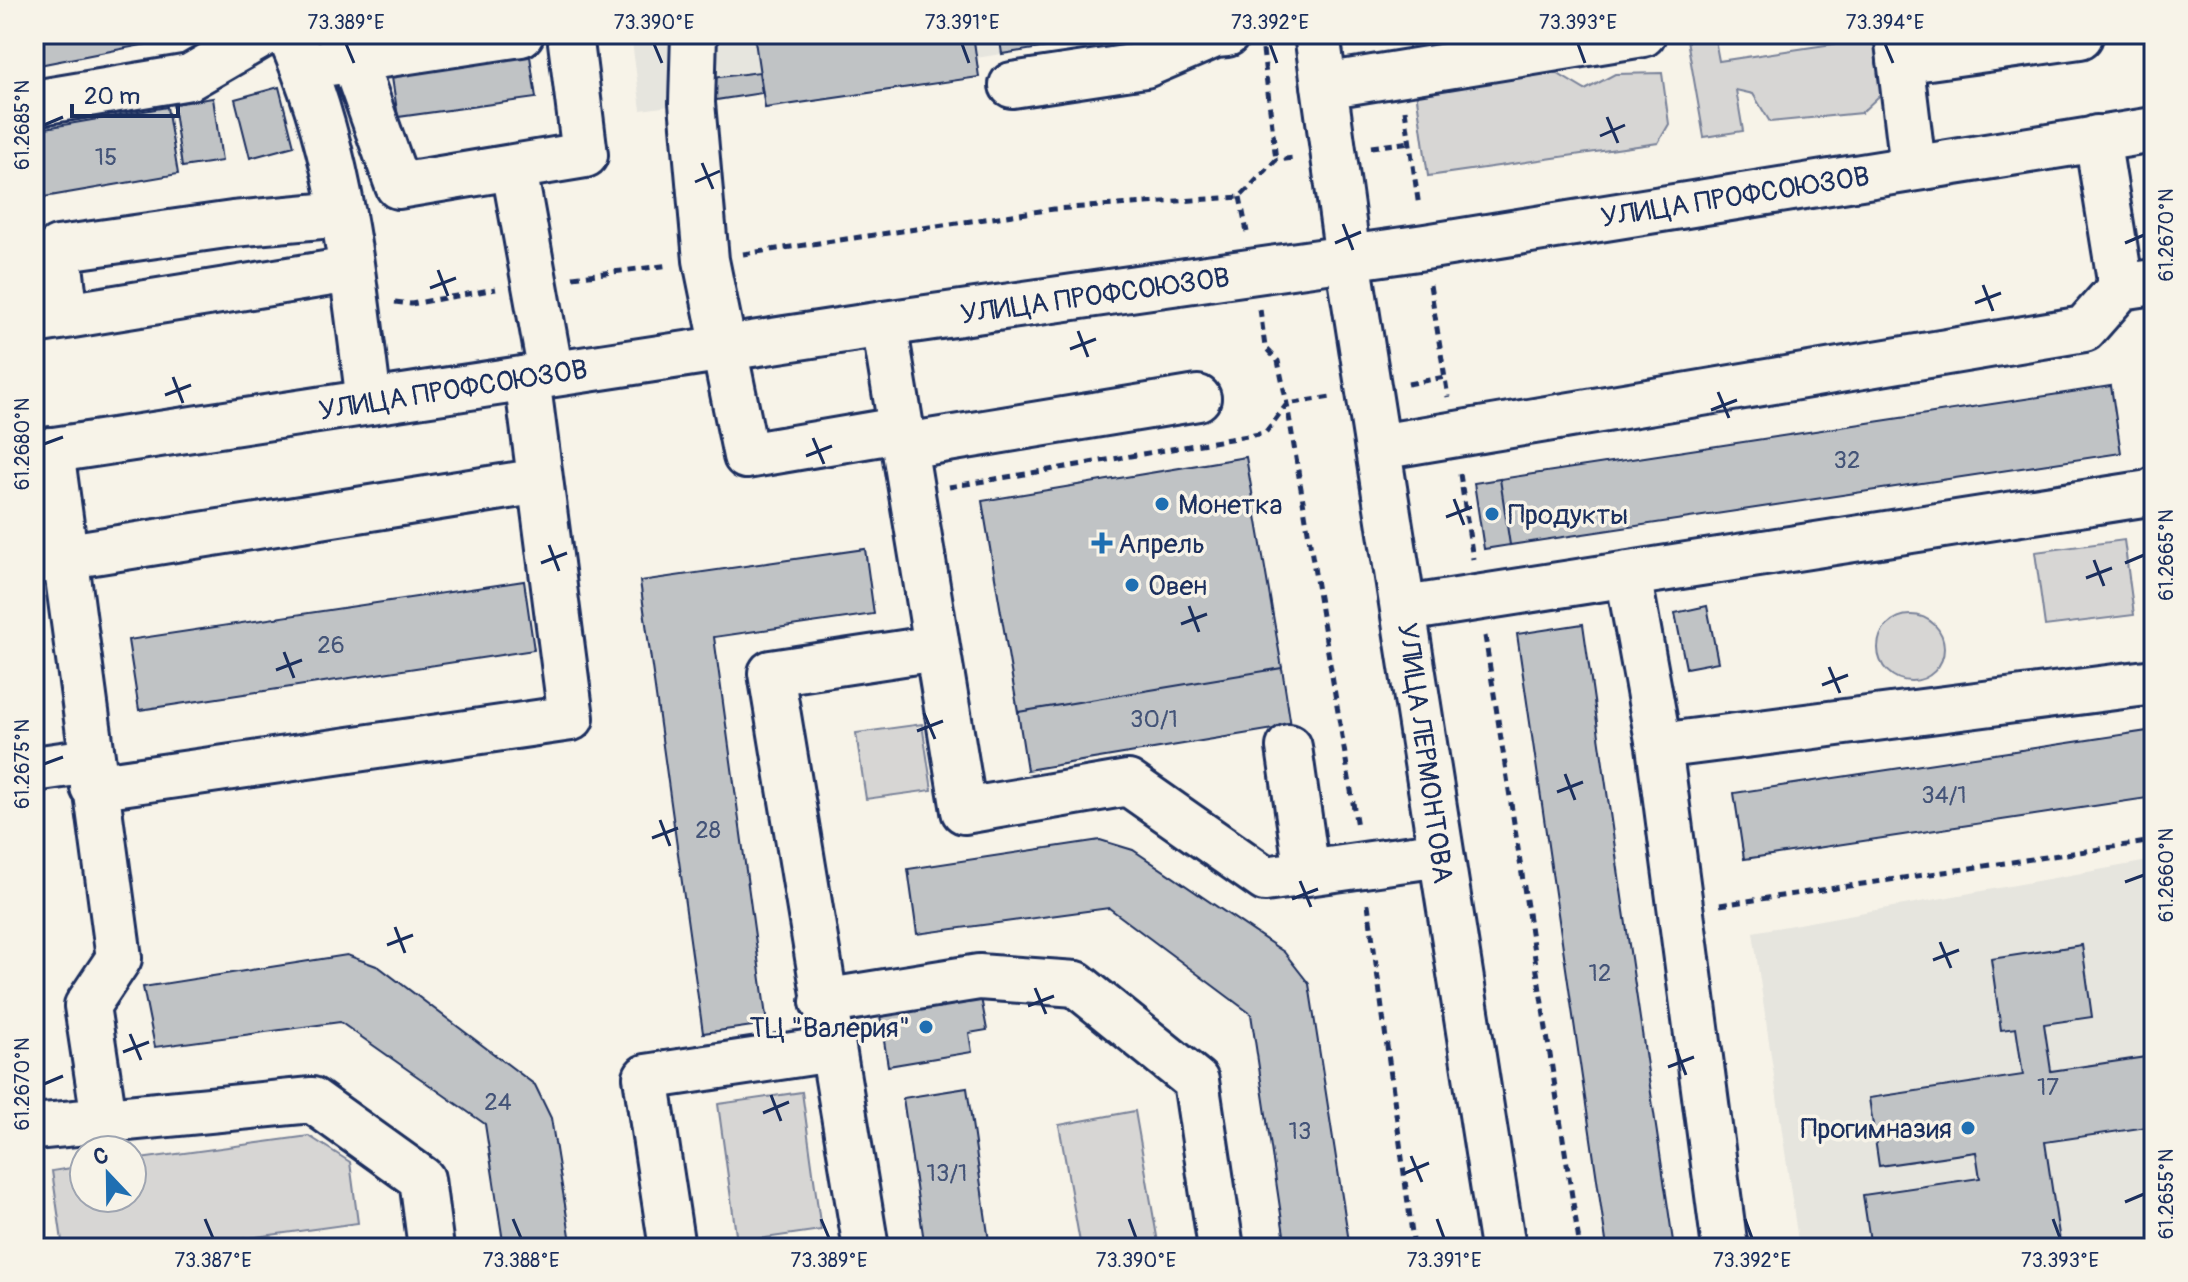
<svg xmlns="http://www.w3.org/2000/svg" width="2188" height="1282" viewBox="0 0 2188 1282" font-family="Pangolin,sans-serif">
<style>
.built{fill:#e6e5de}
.green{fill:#d7d6d4;stroke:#798299;stroke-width:2}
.building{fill:#c0c3c5;stroke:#1b2f5e;stroke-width:2}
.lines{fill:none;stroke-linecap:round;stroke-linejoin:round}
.minor-casing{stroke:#1b2f5e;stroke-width:50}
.major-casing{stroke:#1b2f5e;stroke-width:50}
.path{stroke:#1b2f5e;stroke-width:5;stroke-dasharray:8 6;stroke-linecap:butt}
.minor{stroke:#f7f3e8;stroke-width:44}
.major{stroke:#f7f3e8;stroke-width:44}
.ticks{fill:none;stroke:#1b2f5e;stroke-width:3}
.poi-dot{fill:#1f6fb2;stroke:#f7f3e8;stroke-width:3}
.labels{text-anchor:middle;stroke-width:7;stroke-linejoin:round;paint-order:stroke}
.number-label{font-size:24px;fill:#445478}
.street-label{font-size:28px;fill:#1b2f5e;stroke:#f7f3e8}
.poi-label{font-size:28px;fill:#1b2f5e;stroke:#f7f3e8;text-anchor:start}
.neatline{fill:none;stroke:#1b2f5e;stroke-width:3}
.ticks-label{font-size:20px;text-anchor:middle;fill:#1b2f5e}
</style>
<rect width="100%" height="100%" fill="#f7f3e8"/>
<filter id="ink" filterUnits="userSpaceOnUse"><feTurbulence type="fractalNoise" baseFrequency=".0125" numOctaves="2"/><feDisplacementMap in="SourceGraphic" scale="16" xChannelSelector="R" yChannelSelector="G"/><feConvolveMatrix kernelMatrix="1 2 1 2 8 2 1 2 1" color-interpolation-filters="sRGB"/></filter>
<g filter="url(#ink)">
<!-- built -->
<path class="built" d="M631,34H754L762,93L641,110Z
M973,34H1128L976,58Z
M2154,860V1248H1799L1753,932Z"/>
<!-- green -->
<path class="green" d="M1686,34H1714L1719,61L1886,36L1893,83L1861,113L1770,122L1753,94L1736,90L1743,131L1704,137Z
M1553,71L1585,90L1615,74L1662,73L1669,124L1658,143L1428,176L1416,91Z
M2124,540L2134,615L2045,626L2035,552Z
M1878 648a33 33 0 1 1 66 0a33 33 0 1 1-66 0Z
M922,724L932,790L866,799L856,733Z
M802,1092L821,1230L737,1242L718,1104Z
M1135,1111L1159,1248H1081L1059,1125Z
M309,1136L350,1162L358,1223L227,1241V1248H63L52,1171L84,1166V1198H132V1160Z"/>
<!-- building -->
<path class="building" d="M34,34H198L34,66Z
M754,34H973L979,77L765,108Z
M999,34H1115L1116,36L1002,54Z
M529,49L536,98L398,117L391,71Z
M759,72L762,93L716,100L712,78Z
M279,87L294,146L250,158L235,99Z
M213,98L222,161L182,167L173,104Z
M167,107L178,174L44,197L34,130Z
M2111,386L2121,453L1510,545L1500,479Z
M1246,457L1282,668L1018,712L982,501Z
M1500,479L1510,545L1484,549L1474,483Z
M865,549L874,614L714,637L767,1024L703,1033L640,581Z
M524,581L534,650L139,710L128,640Z
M1707,606L1718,662L1686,668L1675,613Z
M1583,624L1624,911L1674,1248H1607L1517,634Z
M1282,668L1291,726L1027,770L1018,712Z
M2154,730V797L1744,859L1734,793Z
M1100,840L1133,850L1284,952L1309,984L1350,1248H1286L1251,1014L1109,908L917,934L908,869Z
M2082,945L2092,1017L2044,1024L2051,1071L2146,1057L2154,1126L2045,1142L2061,1248H1871L1863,1195L1980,1178L1976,1152L1879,1166L1869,1098L2023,1075L2016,1028L2001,1030L1991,959Z
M347,955L379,967L535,1085L551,1118L572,1248H504L485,1124L340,1022L155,1047L143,987Z
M980,992L987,1030L969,1033L972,1052L888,1066L879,1009Z
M967,1088L990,1248H925L903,1098Z"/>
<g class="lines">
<defs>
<path id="minor" d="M289,34C342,149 353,278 369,402
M344,34L398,186L585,155L570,34
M694,34L692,103L706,260L746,456L881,433
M1317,34L1348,258L1503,1248
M1897,34L1913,167
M1900,61L2080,36
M323,64L521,34
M1012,85L1145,65L1215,35L1227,34
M1324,86L1643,34
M34,103L190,77L264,34
M2097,138L2121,287
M514,169L551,374
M66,316L350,270
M34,321L66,316L58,249L233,224L343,214
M884,324L964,811L1128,783L1265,879L1441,854
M905,446L1198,398
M1379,447L2084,329L2121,287L2154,282
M51,450L119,958L87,1006L104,1118
M37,561L540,481
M1628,574L1659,746L1725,1248
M1405,609L2149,493L2154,490
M1659,746L2154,682
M1289,747L1307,873
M34,769L90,761
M93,787L571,718L527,378
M823,1002L979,977L1076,984L1196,1081L1221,1248
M34,1127L312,1100L422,1179L431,1248
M672,1248L646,1077L832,1049
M866,1248L771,673L936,648"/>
<path id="major" d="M34,453L884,324L1425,247L2154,130"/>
</defs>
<!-- minor casing -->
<use href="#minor" class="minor-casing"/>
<!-- major casing -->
<use href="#major" class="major-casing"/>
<!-- path -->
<path class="path" d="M1263,50L1276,160
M1405,110L1419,207
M1371,147L1410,142
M1240,197L1247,232
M743,254L1054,209L1240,197L1276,160L1294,158
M573,277L670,265
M1430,285L1448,397
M395,302L411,304L496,289
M1260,309L1265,347L1278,361L1287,404L1357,827
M1408,384L1445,377
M1460,474L1473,559
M949,487L1265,433L1287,404L1331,397
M1485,636L1580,1248
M1368,904L1414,1248
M1720,905L2154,841"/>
<!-- minor -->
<use href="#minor" class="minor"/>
<!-- major -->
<use href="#major" class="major"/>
</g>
</g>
<!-- ticks -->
<path class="ticks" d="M346,44L354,63M654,44L662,63M962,44L969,63M1270,44L1277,63M1578,44L1585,63M1885,44L1893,63M1607,117L1618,143M44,125L63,117M1600,136L1625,125M702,163L713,189M695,182L720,171M1343,224L1353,250M1335,243L1361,232M2125,243L2144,235M438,270L448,296M1983,285L1993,311M430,288L456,278M1975,303L2001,293M1078,331L1088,357M1070,349L1096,339M173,377L183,403M1718,392L1729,418M165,395L191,385M1711,410L1737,400M813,438L824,464M44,444L63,437M806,456L832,446M1454,499L1464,525M1446,517L1472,507M549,545L559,571M2094,560L2104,586M541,563L567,553M2125,563L2144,555M2086,578L2112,568M1189,606L1199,632M1181,624L1207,614M284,652L294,678M1829,667L1840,693M276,670L302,660M1822,685L1848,675M924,713L935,739M917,731L943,721M44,764L63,757M1565,774L1575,800M1557,792L1583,782M660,820L670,846M652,838L678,828M1300,881L1311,907M2125,882L2144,875M1292,899L1318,889M395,927L405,953M1940,942L1951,968M387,945L413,935M1933,960L1959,950M1035,988L1046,1014M1028,1006L1054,996M130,1034L141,1060M1676,1049L1686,1075M123,1052L149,1042M1668,1067L1694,1057M44,1084L63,1076M771,1095L781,1121M763,1113L789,1102M1411,1156L1422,1182M1403,1174L1429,1163M2125,1202L2144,1194M205,1219L213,1238M513,1219L521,1238M821,1219L829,1238M1129,1219L1136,1238M1437,1219L1444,1238M1745,1219L1752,1238M2053,1219L2060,1238"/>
<!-- markers -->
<g class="poi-dot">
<circle cx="1162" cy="504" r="8"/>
<circle cx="1492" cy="514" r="8"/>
<path d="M1098 531h8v8h8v8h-8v8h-8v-8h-8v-8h8z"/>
<circle cx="1132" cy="585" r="8"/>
<circle cx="926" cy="1027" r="8"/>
<circle cx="1968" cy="1128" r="8"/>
</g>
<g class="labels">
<!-- number labels -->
<g class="number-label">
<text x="106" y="165">15</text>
<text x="1847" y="468">32</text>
<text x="331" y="653">26</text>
<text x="1154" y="727">30/1</text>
<text x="1944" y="803">34/1</text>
<text x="708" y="838">28</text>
<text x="1600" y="981">12</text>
<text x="2048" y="1095">17</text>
<text x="498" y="1110">24</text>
<text x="1300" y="1139">13</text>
<text x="947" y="1181">13/1</text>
</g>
<!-- street labels -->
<g class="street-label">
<text transform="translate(1735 196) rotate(-9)" y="10">УЛИЦА ПРОФСОЮЗОВ</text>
<text transform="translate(1095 295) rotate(-8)" y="10">УЛИЦА ПРОФСОЮЗОВ</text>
<text transform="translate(453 389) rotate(-9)" y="10">УЛИЦА ПРОФСОЮЗОВ</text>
<text transform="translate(1426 753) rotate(82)" y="10">УЛИЦА ЛЕРМОНТОВА</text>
</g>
<!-- poi labels -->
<g class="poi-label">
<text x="1178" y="514">Монетка</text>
<text x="1508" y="524">Продукты</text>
<text x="1118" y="553">Апрель</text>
<text x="1148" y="595">Овен</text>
<text x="910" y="1037" text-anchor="end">ТЦ "Валерия"</text>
<text x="1952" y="1138" text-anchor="end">Прогимназия</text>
</g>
</g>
<!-- margin -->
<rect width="2188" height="1282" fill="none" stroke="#f7f3e8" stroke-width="88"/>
<!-- north arrow -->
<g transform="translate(108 1174) rotate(338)"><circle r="38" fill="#f7f3e8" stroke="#9fa5b1" stroke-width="2"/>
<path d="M0-6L14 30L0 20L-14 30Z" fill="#1f6fb2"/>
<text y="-12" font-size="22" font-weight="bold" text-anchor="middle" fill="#1b2f5e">С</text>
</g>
<!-- scale -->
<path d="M72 104v12h106v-12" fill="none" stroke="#1b2f5e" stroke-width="4"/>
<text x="84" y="104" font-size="24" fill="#1b2f5e" stroke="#f7f3e8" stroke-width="6" paint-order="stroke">20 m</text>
<rect x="44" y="44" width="2100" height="1194" class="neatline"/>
<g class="ticks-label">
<text x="346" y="29">73.389°E</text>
<text x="654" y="29">73.390°E</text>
<text x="962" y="29">73.391°E</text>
<text x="1270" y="29">73.392°E</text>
<text x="1578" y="29">73.393°E</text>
<text x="1885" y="29">73.394°E</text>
<text transform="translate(22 125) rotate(-90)" y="7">61.2685°N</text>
<text transform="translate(2166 235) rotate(-90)" y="7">61.2670°N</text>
<text transform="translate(22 444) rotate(-90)" y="7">61.2680°N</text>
<text transform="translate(2166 555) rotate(-90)" y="7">61.2665°N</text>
<text transform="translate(22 764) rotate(-90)" y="7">61.2675°N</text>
<text transform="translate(2166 875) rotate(-90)" y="7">61.2660°N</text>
<text transform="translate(22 1084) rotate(-90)" y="7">61.2670°N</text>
<text transform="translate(2166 1194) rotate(-90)" y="7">61.2655°N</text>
<text x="213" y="1267">73.387°E</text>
<text x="521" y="1267">73.388°E</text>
<text x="829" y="1267">73.389°E</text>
<text x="1136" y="1267">73.390°E</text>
<text x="1444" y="1267">73.391°E</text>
<text x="1752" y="1267">73.392°E</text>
<text x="2060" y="1267">73.393°E</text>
</g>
</svg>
